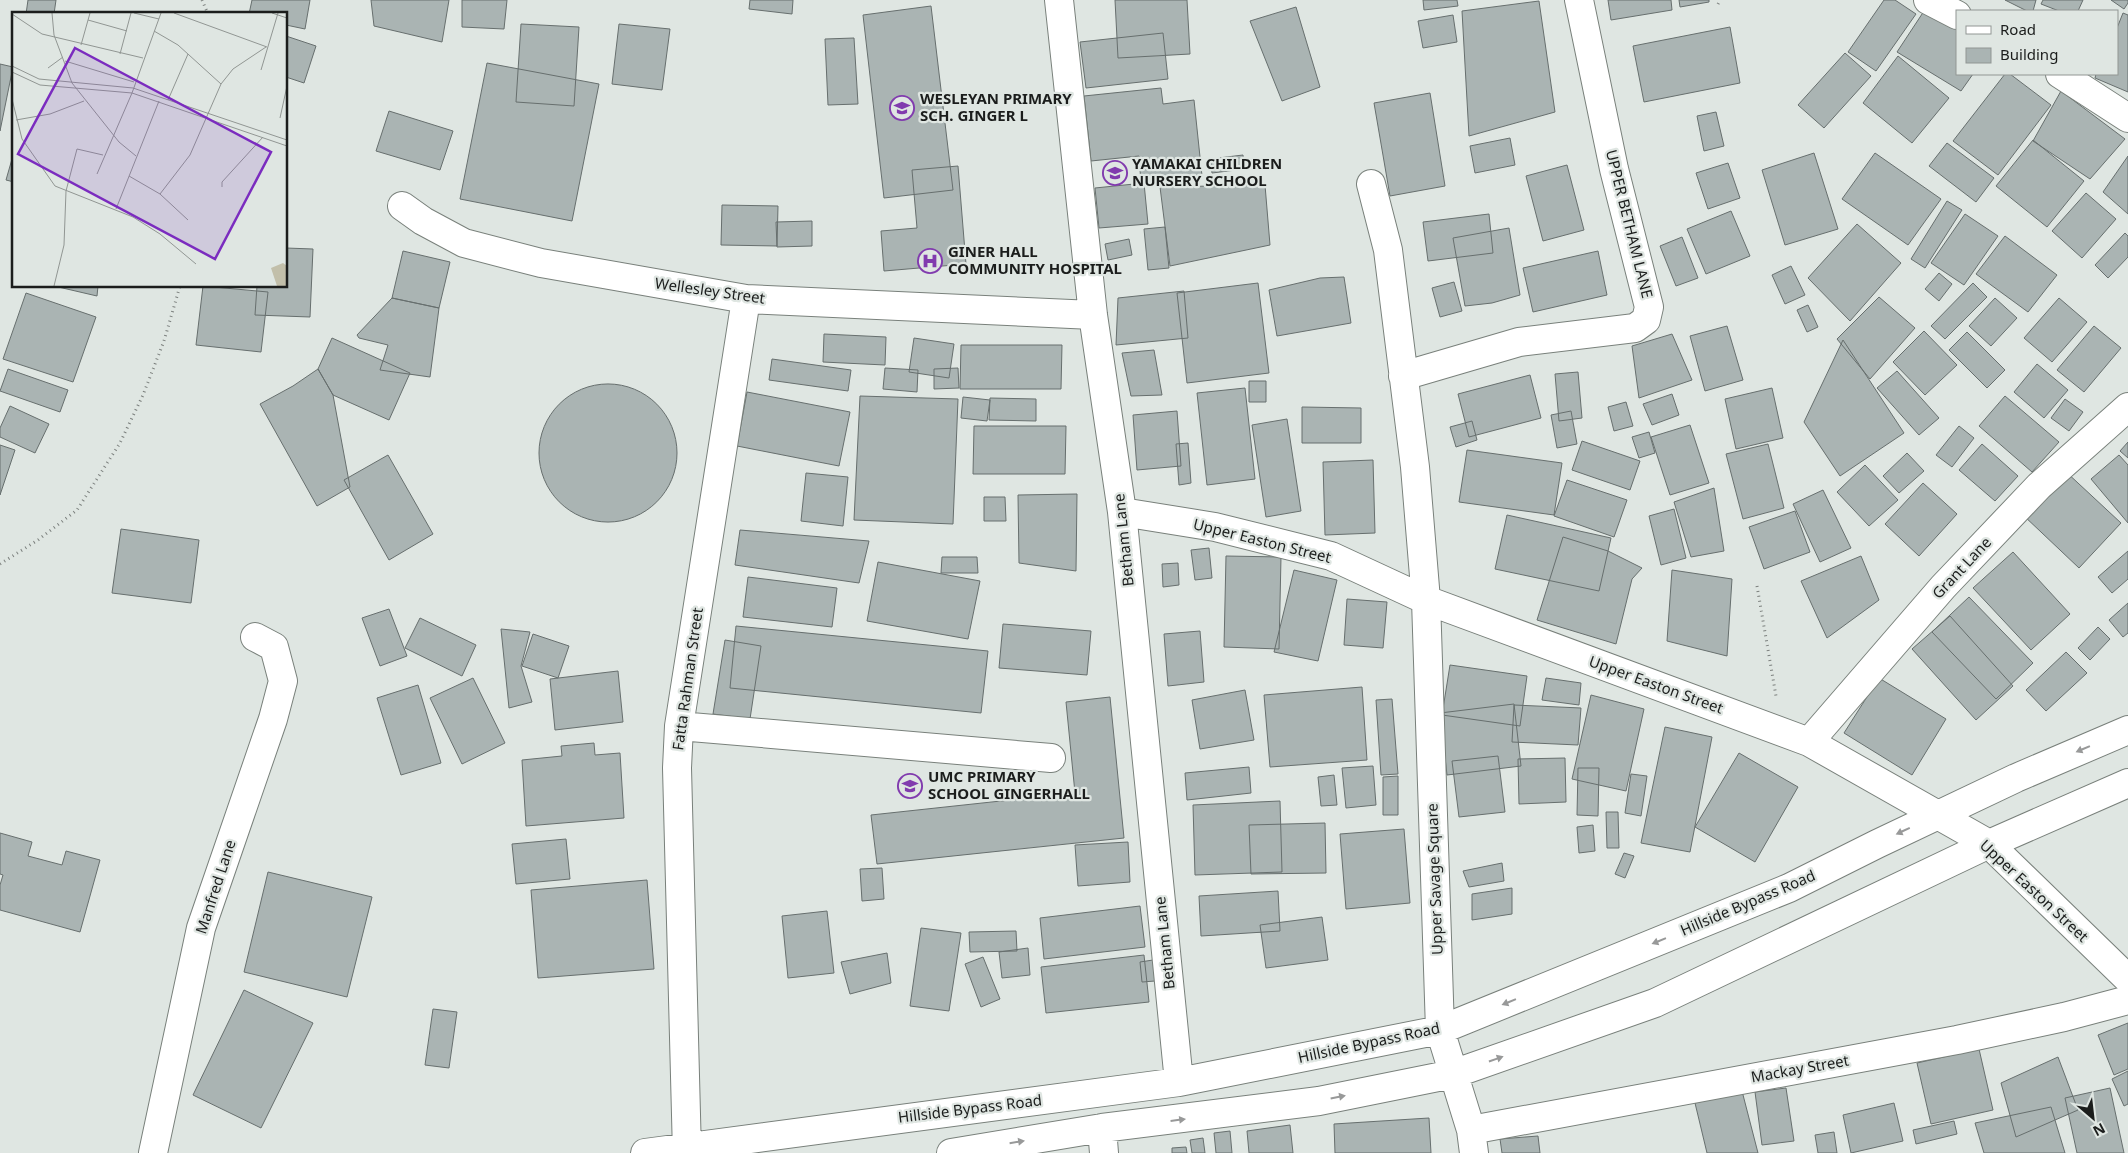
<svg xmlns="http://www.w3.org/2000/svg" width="2128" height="1153" viewBox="0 0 2128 1153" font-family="'Noto Sans',sans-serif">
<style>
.building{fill:#aab4b3;stroke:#676f6e}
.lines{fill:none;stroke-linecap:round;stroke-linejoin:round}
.minor-casing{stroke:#79807b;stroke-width:30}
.path{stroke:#7c807e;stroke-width:3;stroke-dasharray:1 4;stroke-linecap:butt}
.minor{stroke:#fff;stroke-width:28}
.oneway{fill:#989999}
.labels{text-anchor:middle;stroke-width:4.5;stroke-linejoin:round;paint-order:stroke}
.poi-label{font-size:15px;font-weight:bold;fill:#1b1d1c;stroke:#dfe6e2;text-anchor:start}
.street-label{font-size:15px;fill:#1b1d1c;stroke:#dfe6e2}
.inset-road{fill:none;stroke:#919693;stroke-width:1}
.view{fill:#7b2cbf;fill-opacity:0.15;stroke:#7b2cbf;stroke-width:2.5}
.inset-edge{fill:none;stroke:#1b1d1c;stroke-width:2.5}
</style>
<rect width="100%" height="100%" fill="#dfe6e2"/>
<!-- building -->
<path class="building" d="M28,0H56L54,14H26Z
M252,0H310L305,29L286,25V14H249Z
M371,0H449L442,42L374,26Z
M462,0H507L504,29L462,27Z
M750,0H793L792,14L749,9Z
M1115,0H1187L1190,54L1118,58Z
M1423,0H1457L1458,6L1424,10Z
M1608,0H1671L1672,10L1611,20Z
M1679,0H1709V2L1680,7Z
M1884,0H1895L1916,14L1876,71L1848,52Z
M2005,0H2036L2033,11H2027Z
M2043,0H2083L2078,11H2059L2041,4Z
M2111,0H2128V3L2124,9Z
M1539,1L1555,112L1469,136L1462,11Z
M931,6L953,190L884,198L863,15Z
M1296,7L1320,87L1282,101L1250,21Z
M1926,8L1957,25V74H1973L1961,91L1897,52Z
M2123,13L2128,15V92L2095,78L2096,74H2117V28Z
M1453,15L1457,42L1423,48L1418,21Z
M521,24L579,27L574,106L516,102Z
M619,24L670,29L662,90L612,84Z
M1730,27L1740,83L1644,102L1633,46Z
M1163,33L1168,79L1086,88L1080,42Z
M286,36L316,46L304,83L286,77Z
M854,38L858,104L828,105L825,39Z
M1845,53L1871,76L1824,128L1798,105Z
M1898,56L1949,98L1912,143L1863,103Z
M487,63L599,84L572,221L460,199Z
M0,64L13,67L0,131Z
M2005,74H2010L2051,105L1998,175L1953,141Z
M1161,88L1163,104L1194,100L1202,176L1141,183L1139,156L1091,161L1084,96Z
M2061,91L2125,139L2090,179L2033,141Z
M1430,93L1445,186L1390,196L1374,103Z
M389,111L453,131L440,170L376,151Z
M1716,112L1724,146L1704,151L1697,116Z
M1510,138L1515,165L1475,173L1470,146Z
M2033,140L2084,181L2047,227L1996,186Z
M1947,143L1994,178L1976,202L1929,166Z
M14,152V182L6,180Z
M1814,153L1838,229L1785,245L1762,170Z
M1875,153L1941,199L1908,245L1842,199Z
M1243,155L1244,169L1212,173L1210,159Z
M2128,156V214L2103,192Z
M1728,163L1740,198L1708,209L1696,173Z
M1567,165L1584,230L1543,241L1526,176Z
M958,166L966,264L884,271L881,231L917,228L912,170Z
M1144,183L1148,224L1099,228L1095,188Z
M1265,185L1270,245L1170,266L1160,187Z
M2086,193L2116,219L2082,258L2052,231Z
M1947,201L1962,210L1925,268L1911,259Z
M722,205L778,206L777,246L721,245Z
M1731,211L1750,256L1706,274L1687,229Z
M1489,214L1493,253L1428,261L1423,222Z
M1965,214L1998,236L1964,285L1931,263Z
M812,221V246L777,247L776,222Z
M1857,224L1901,263L1850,321L1808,278Z
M1165,227L1169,268L1148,270L1144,229Z
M1509,228L1520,295L1492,303L1465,306L1453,238Z
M2125,233L2128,236V257L2108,278L2095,265Z
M2005,236L2057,275L2028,312L1976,274Z
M1682,237L1698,278L1676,286L1660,246Z
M1129,239L1132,255L1108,260L1105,244Z
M286,248L313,249L310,317L255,315L257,286H286Z
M403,251L450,262L439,308L392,298Z
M1598,251L1607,295L1533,312L1523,268Z
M1791,266L1805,295L1785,304L1772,275Z
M1939,273L1952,284L1939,301L1925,289Z
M1344,277L1351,323L1277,336L1269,290L1320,278Z
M1454,282L1462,311L1440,317L1432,288Z
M1258,283L1269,373L1187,383L1177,293Z
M1973,283L1987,297L1945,339L1931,326Z
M54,286H98L97,296Z
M203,286L268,292L261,352L196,345Z
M1184,291L1188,338L1116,345L1118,298Z
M26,293L96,317L73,382L3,359Z
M1879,297L1915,328L1870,379L1837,339Z
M392,298L439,308L430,377L380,370L388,345L359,338L357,335Z
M1995,298L2017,318L1991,346L1969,326Z
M2059,298L2087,322L2052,362L2024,338Z
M1808,305L1818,327L1807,332L1797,310Z
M1727,326L1743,380L1705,391L1690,336Z
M2094,326L2121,348L2084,392L2057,370Z
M1924,331L1957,365L1925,395L1893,362Z
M1967,332L2005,370L1987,388L1949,350Z
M824,334L886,337L885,365L823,362Z
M1672,334L1692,380L1639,398L1632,346Z
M332,338L410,373L389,420L333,395L318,369Z
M914,338L954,344L949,378L909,372Z
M1843,340L1904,433L1840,476L1804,422Z
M961,345H1062L1061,389H960Z
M1154,350L1162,395L1131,396L1122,353Z
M772,359L851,370L848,391L769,380Z
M2037,364L2068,390L2044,418L2014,392Z
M885,368L918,370L917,392L883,389Z
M958,368L959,388L934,389V369Z
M8,369L68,390L60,412L0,391Z
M318,369L333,395L350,487L317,506L260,404L293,386Z
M1897,371L1939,418L1919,435L1877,388Z
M1578,372L1582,418L1559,421L1555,374Z
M1530,375L1541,418L1469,437L1458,394Z
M1249,381H1266V402H1249Z
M539 453a69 69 0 1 1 138 0a69 69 0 1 1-138 0Z
M1245,388L1255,479L1207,485L1197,393Z
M1772,388L1783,438L1736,449L1725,399Z
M747,392L850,412L839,466L737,446Z
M1672,394L1679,415L1652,425L1643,404Z
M860,396L958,399L953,524L854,520Z
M2005,396L2059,442L2032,472L1979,426Z
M963,397L990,400L987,421L961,418Z
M990,398L1036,399V421L989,420Z
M2065,399L2083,412L2069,431L2051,418Z
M1626,402L1633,426L1614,431L1608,407Z
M10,406L49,424L35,453L0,437V428Z
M1302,407L1361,408V443H1302Z
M1177,411L1181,466L1137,470L1133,415Z
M1571,411L1577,444L1557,448L1551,415Z
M1287,419L1301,511L1266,517L1252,425Z
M1472,421L1477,440L1456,447L1450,427Z
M1690,425L1709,483L1670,495L1651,437Z
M974,426H1066L1065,474H973Z
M1959,426L1974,438L1952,467L1936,455Z
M1649,432L1655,453L1639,458L1632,437Z
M1582,441L1640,461L1630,490L1572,470Z
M2128,442V458L2120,451Z
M1188,443L1191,483L1179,485L1176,444Z
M1768,444L1784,508L1743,519L1726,454Z
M1982,444L2018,476L1995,501L1959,470Z
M0,445L15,450L0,495Z
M1467,450L1562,463L1554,515L1459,502Z
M1907,453L1924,471L1899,493L1883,476Z
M388,455L433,534L389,560L344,480Z
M2119,455L2128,465V523L2091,479Z
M1373,460L1375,533L1325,535L1323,462Z
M1865,465L1898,500L1869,526L1837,492Z
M2064,470L2121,523L2079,568L2023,515Z
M806,473L848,477L843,526L801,521Z
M1567,480L1627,500L1614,537L1554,516Z
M1923,483L1957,514L1919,556L1885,524Z
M1714,488L1724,551L1691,557L1674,502Z
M1823,490L1851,548L1820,562L1793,504Z
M1077,494L1076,571L1019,563L1018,495Z
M984,497H1005L1006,521H984Z
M1674,509L1686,558L1661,565L1649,516Z
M1795,511L1810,552L1764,569L1749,527Z
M1507,515L1611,538L1599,591L1495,569Z
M121,529L199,540L191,603L112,593Z
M740,530L869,541L859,583L735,565Z
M1563,537L1608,551L1642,568L1632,579L1616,644L1537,620Z
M1209,548L1212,578L1195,580L1191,550Z
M2128,551V579L2112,593L2098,577Z
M2013,552L2070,614L2031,650L1973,588Z
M1226,556L1281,557L1279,649L1224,647Z
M1861,556L1879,600L1827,638L1801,581Z
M942,557H977L978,573H941Z
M878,562L980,581L968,639L867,621Z
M1178,563L1179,585L1163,587L1162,564Z
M1294,570L1337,580L1318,661L1274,652Z
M1672,570L1732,579L1727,656L1667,641Z
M748,577L837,588L832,627L743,617Z
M1969,597L2033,663L1996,699L1932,632Z
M1347,599L1387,602L1383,648L1344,645Z
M2128,603V633L2123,637L2109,620Z
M389,609L407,656L380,666L362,618Z
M1950,616L2013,686L1976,720L1912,649Z
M420,618L476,645L462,676L405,648Z
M1003,624L1091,631L1087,675L999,668Z
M736,626L988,651L981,713L730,688Z
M2098,627L2110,639L2090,660L2078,648Z
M501,629L530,632L521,666L532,702L509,708Z
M1200,631L1204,682L1168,686L1164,634Z
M533,634L569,646L558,678L522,666Z
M725,640L761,646L750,719L713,714Z
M2066,652L2087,673L2046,711L2026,690Z
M1450,665L1527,676L1520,726L1442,715Z
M618,671L623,722L555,730L550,679Z
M473,678L505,743L462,764L430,698Z
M1546,678L1581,683L1579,705L1542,700Z
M1879,678L1946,719L1912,775L1844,733Z
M418,685L441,763L401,775L377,698Z
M1362,687L1367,760L1270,767L1264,695Z
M1245,690L1254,740L1200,749L1192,700Z
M1591,695L1644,709L1626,791L1572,779Z
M1110,697L1124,838L877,864L871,815L1075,793L1066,702Z
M1392,699L1398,774L1381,775L1376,700Z
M1514,704L1521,766L1447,775L1440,713Z
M1514,705L1581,708L1578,745L1512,742Z
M1665,727L1712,737L1690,852L1641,843Z
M594,743L595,755L620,753L624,818L526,826L522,760L562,756L561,746Z
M1739,753L1798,787L1755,862L1695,827Z
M1498,756L1505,812L1459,817L1452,761Z
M1565,758L1566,802L1519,804L1518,759Z
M1373,766L1376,805L1346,808L1342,768Z
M1249,767L1251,793L1187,800L1185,773Z
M1578,768H1599L1598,816L1577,815Z
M1631,774L1647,776L1641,816L1625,813Z
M1334,775L1337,805L1321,806L1318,777Z
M1398,776V815H1383V777Z
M1280,801L1282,872L1195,875L1193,805Z
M1606,812H1618L1619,848H1607Z
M1325,823L1326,873L1251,874L1249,825Z
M1593,825L1595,851L1579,853L1577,827Z
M1404,829L1410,903L1346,909L1340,834Z
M0,833L32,842L28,856L62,865L66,851L100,860L80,932L0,910V885L3,875L0,874Z
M566,839L570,879L516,884L512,844Z
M1128,842L1130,882L1078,886L1075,845Z
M1624,853L1634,856L1625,878L1615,874Z
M1502,863L1504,881L1469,887L1463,871Z
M882,868L884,899L862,901L860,869Z
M268,872L372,897L347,997L244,972Z
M647,880L654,969L538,978L531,890Z
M1512,888V914L1472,920V894Z
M1278,891L1280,931L1201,936L1199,896Z
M1140,906L1145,947L1044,959L1040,918Z
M827,911L834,973L788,978L782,916Z
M1322,917L1328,960L1266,968L1260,925Z
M921,928L961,933L949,1011L910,1006Z
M1016,931L1017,951L970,952L969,932Z
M1028,948L1030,975L1002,978L999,952Z
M887,953L891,983L850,994L841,962Z
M1144,955L1149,1002L1046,1013L1041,967Z
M983,957L1000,999L981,1007L965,964Z
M1153,960L1155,981L1142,982L1140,962Z
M244,990L313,1023L261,1128L193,1095Z
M433,1009L457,1012L449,1068L425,1065Z
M2128,1023V1069L2114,1075L2098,1035Z
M1979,1049L1993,1110L1931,1124L1917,1063Z
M2058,1057L2078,1110L2016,1137L2001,1083Z
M2128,1071V1104L2124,1106L2112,1079Z
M1786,1088L1794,1141L1762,1145L1755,1092Z
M2110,1088L2124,1153H2077L2065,1098Z
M1742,1091L1758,1153H1707L1695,1103Z
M1894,1103L1903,1141L1851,1153L1843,1115Z
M2051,1107L2065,1153H1984L1975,1123Z
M1429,1118L1431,1153H1335L1334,1124Z
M1954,1121L1957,1134L1916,1144L1913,1130Z
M1290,1125L1293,1153H1249L1247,1131Z
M1230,1131L1232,1153H1216L1214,1133Z
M1834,1132L1837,1153H1818L1815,1135Z
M1538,1136L1540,1153H1502L1500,1139Z
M1203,1138L1205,1153H1192L1190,1140Z
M1186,1147L1187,1153H1172V1148Z"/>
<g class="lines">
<defs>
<path id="minor" d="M1059,0L1093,315L1122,512L1179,1082
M1928,0L1957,15
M2060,74L2128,118
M1371,184L1388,250L1415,467L1426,600L1440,1030L1471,1130L1474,1153
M402,206L423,221L464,243L541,263L746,299L1093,315
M1403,376L1519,342L1635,328L1646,320L1649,307L1614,169L1579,0
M1122,512L1215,527L1331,556L1426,600L1809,742L1989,844L2128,979
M679,726L1051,758
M1809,742L1943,587L2039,486L2128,407
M1102,1128L1104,1153
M1471,1130L1957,1040L2064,1017L2128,1000
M153,1153L201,928L273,719L283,681L274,647L255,637
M645,1153L1179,1082L1440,1030L1789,888L1877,844L2016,778L2128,730
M687,1153L677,768L679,726L746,299
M951,1153L1102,1128L1319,1101L1453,1074L1655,1003L1989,844L2128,783"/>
</defs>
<!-- minor casing -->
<use href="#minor" class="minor-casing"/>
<!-- path -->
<path class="path" d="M202,0L208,14
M1718,4L1720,0
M0,564L38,540L77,510L120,443L143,395L164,341L180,286
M1757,586L1776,696"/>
<!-- minor -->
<use href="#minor" class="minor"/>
</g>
<!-- one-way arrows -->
<defs><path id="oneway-solid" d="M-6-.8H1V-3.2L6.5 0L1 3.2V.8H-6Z" transform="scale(1.25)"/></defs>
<g class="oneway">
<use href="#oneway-solid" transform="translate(2083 749) rotate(157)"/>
<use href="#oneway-solid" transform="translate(1903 831) rotate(155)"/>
<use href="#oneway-solid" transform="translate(1659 941) rotate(158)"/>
<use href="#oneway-solid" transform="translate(1509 1002) rotate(158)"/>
<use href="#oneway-solid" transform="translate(1496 1059) rotate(-19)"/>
<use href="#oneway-solid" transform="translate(1338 1097) rotate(-11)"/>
<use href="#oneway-solid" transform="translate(1178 1120) rotate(-7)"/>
<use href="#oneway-solid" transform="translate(1017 1142) rotate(-9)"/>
</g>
<!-- icons -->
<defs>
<symbol id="school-ring" viewBox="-11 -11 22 22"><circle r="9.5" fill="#dfe6e2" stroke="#813bae" stroke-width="1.5"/><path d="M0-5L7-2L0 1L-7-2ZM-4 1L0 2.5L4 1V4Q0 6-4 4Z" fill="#813bae"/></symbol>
<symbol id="hospital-ring" viewBox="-11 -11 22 22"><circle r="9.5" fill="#dfe6e2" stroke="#813bae" stroke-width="1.5"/><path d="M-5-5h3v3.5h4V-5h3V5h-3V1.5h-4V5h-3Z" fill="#813bae"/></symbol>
</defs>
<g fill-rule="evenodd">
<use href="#school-ring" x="888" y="94" width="28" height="28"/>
<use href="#school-ring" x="1101" y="159" width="28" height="28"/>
<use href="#hospital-ring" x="916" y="247" width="28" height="28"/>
<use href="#school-ring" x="896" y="772" width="28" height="28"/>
</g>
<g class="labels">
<!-- poi labels -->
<g class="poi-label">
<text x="920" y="104">WESLEYAN PRIMARY<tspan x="920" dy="17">SCH. GINGER L</tspan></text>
<text x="1132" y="169">YAMAKAI CHILDREN<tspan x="1132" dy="17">NURSERY SCHOOL</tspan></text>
<text x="948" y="257">GINER HALL<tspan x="948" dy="17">COMMUNITY HOSPITAL</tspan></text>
<text x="928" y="782">UMC PRIMARY<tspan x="928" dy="17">SCHOOL GINGERHALL</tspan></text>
</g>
<!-- street labels -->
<g class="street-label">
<text transform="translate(1629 224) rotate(76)" y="5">UPPER BETHAM LANE</text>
<text transform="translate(710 291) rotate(8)" y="5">Wellesley Street</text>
<text transform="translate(1124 540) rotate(-96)" y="5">Betham Lane</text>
<text transform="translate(1262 541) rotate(14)" y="5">Upper Easton Street</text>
<text transform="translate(1962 568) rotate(-47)" y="5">Grant Lane</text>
<text transform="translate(688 679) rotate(-82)" y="5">Fatta Rahman Street</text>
<text transform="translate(1656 685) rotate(20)" y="5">Upper Easton Street</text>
<text transform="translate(1435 879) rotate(-92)" y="5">Upper Savage Square</text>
<text transform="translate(216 887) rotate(-72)" y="5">Manfred Lane</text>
<text transform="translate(2034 891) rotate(43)" y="5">Upper Easton Street</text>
<text transform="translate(1748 903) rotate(-23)" y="5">Hillside Bypass Road</text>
<text transform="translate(1165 943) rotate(-96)" y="5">Betham Lane</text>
<text transform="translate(1369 1043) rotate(-12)" y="5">Hillside Bypass Road</text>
<text transform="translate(1800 1069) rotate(-10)" y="5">Mackay Street</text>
<text transform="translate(970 1109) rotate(-7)" y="5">Hillside Bypass Road</text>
</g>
</g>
<!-- overview -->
<g transform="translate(12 12)">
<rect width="275" height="275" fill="#dfe6e2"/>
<path d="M271,251L275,254V274H265L259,256Z" fill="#c2bfaa"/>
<path class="inset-road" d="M40,1L42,23L60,71L107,130L124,144M122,1L147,7M162,1L255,35M260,1L275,6M0,2L30,22L131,46M76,8L115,19M142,19L166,33L209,72M69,33L78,1M108,42L119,1M53,49L122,70M0,54L27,67L121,76L275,128M36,56L51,45M249,58L266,1M0,60L28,73L120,81L275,134M0,87L10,127L43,174L121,205L148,222L184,252M156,88L176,42M268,106L275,74M4,108L38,102L72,89M85,162L120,81L149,1M117,164L148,182L176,208M210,175V170L251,125M148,182L178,143L209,72L221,57L254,35M104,197L147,89M42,274L52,233L54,179L65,137L91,143"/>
<path class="view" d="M63,36L259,140L203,247L6,142Z"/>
<rect width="275" height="275" class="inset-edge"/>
</g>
<!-- legend -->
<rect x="1956" y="10" width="162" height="65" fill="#dfe6e2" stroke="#919693"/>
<rect x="1966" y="26" width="25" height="8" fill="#ffffff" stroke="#919693"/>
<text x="2000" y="35" font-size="15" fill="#1b1d1c">Road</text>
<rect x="1966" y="48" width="25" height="15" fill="#aab4b3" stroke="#919693"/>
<text x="2000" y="60" font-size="15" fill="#1b1d1c">Building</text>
<!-- north arrow -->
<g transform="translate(2093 1118) rotate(152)" stroke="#dfe6e2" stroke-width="4" paint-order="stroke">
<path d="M0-4L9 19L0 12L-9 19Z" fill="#1b1d1c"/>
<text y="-8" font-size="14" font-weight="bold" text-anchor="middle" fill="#1b1d1c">N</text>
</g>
</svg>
